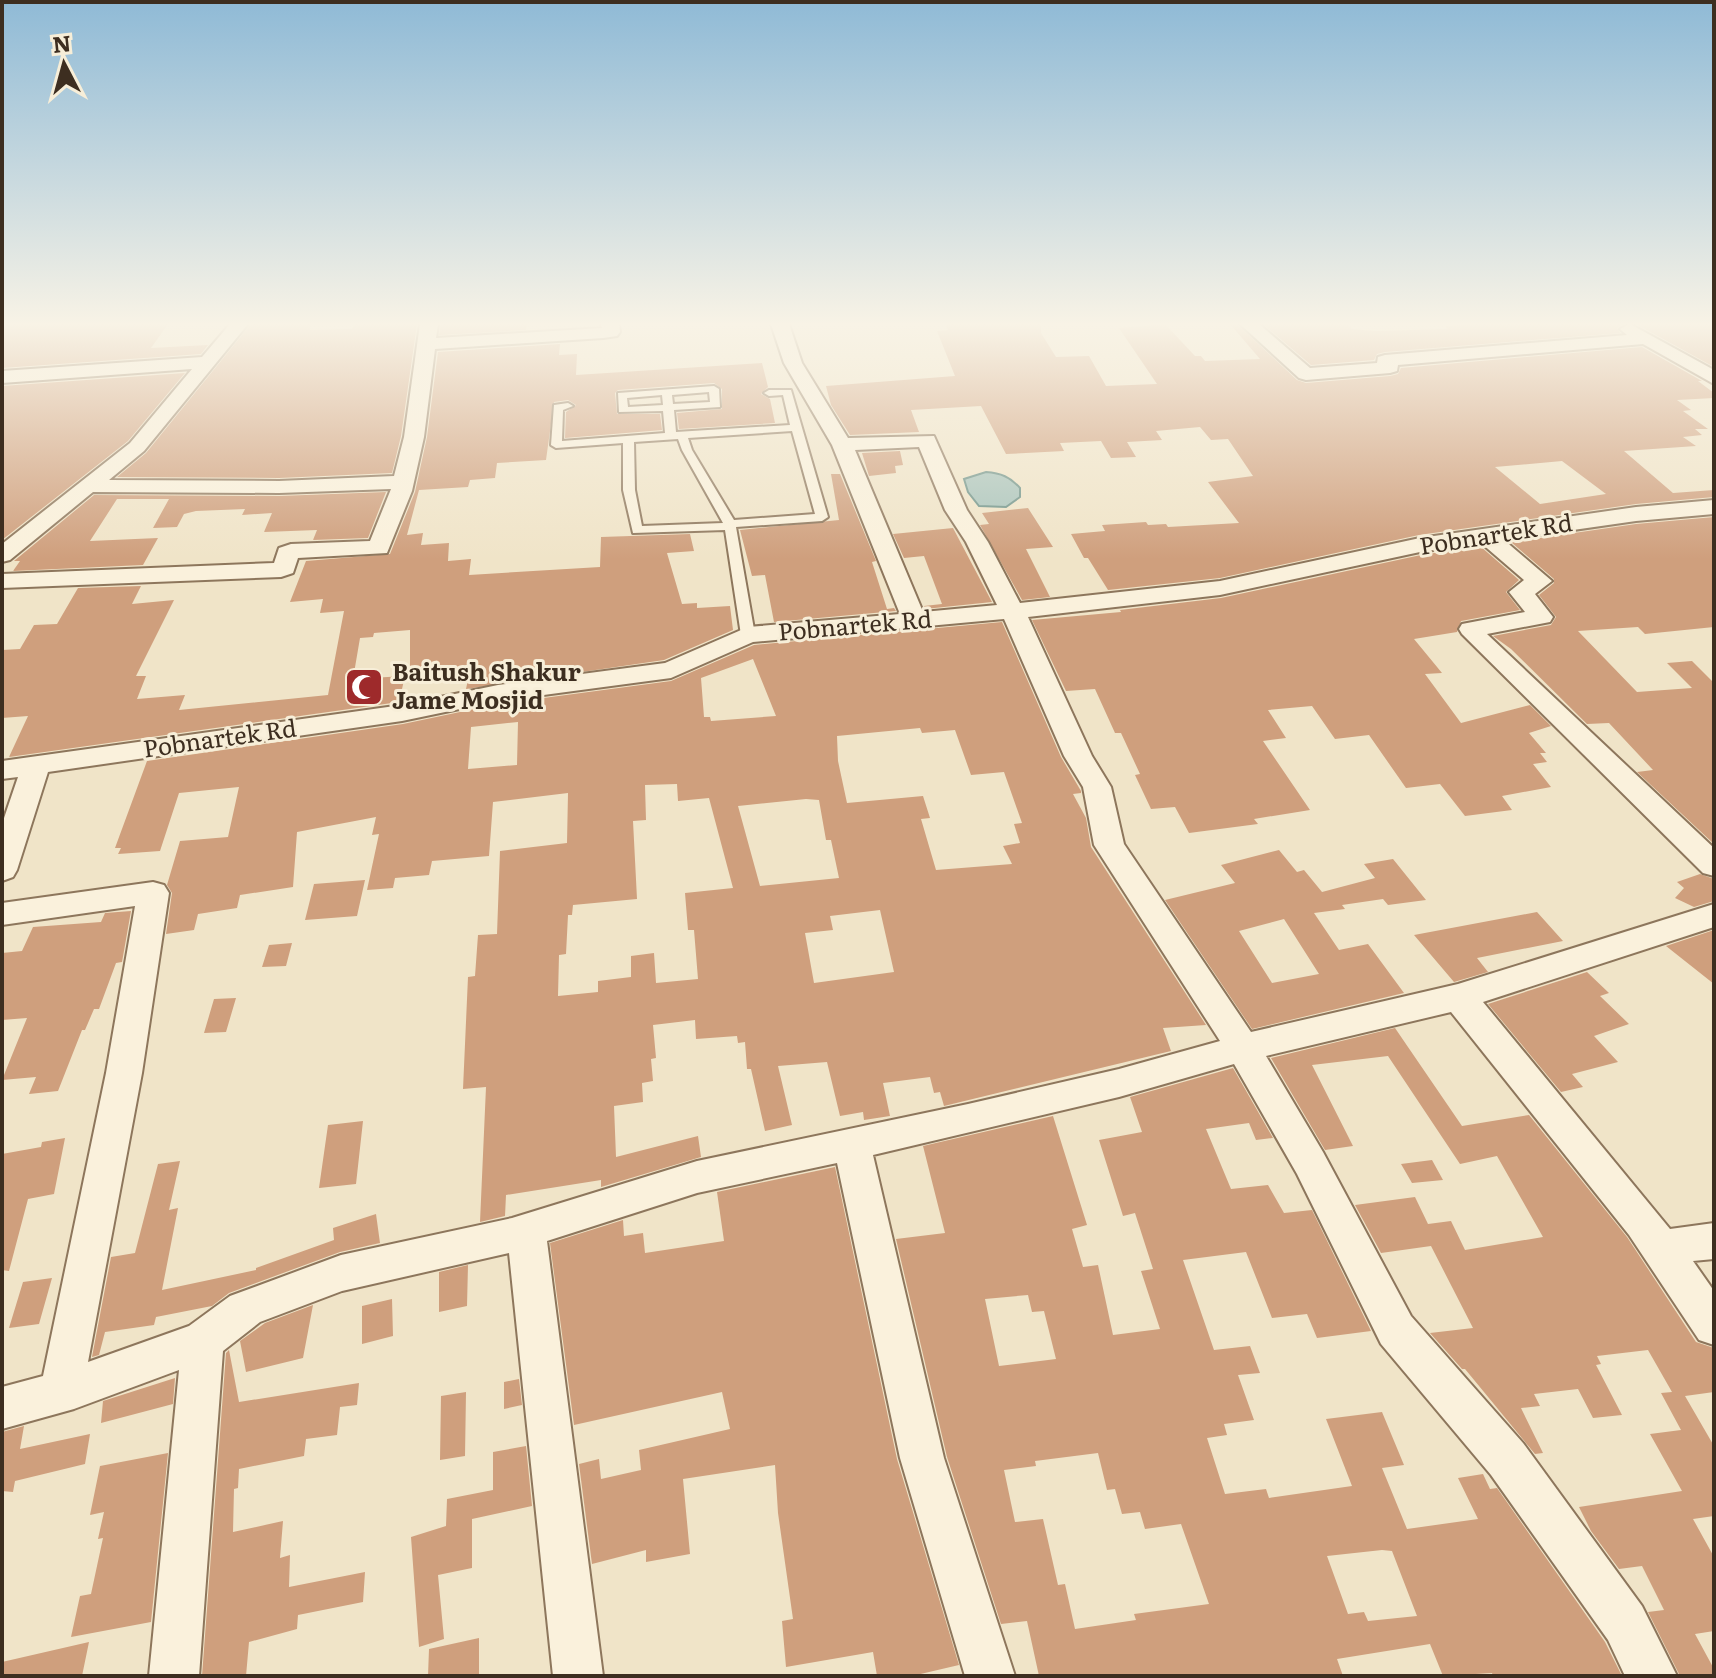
<svg xmlns="http://www.w3.org/2000/svg" width="1716" height="1678" viewBox="0 0 1716 1678" font-family="Literata,serif">
<style>
.water{fill:#a9c4bc;stroke:#6f938a;stroke-width:2}
.building{fill:#cf9f7d;fill-rule:evenodd}
.lines{fill:none;stroke-linecap:round;stroke-linejoin:round}
.service-casing{stroke:#8d765c;stroke-width:4}
.minor-casing{stroke:#8d765c;stroke-width:4}
.service{fill:#faf1dc;fill-rule:evenodd}
.minor{fill:#faf1dc;fill-rule:evenodd}
.labels{text-anchor:middle;stroke-width:6;stroke-linejoin:round;paint-order:stroke}
.street-label{font-size:24px;fill:#3d2e20;stroke:#f7eed8}
.poi-label{font-size:24px;font-weight:bold;fill:#3d2e20;stroke:#f7eed8;text-anchor:start}
</style>
<rect width="100%" height="100%" fill="#f0e4c8"/>
<!-- water -->
<path class="water" d="M986,472C1001,473 1010,477 1020,488V497L1006,507L979,506L968,492L964,479Z"/>
<!-- building -->
<path class="building" d="M2,324H168L151,348L208,345L201,354L2,368Z
M251,324H310V330L352,329L354,324H417L401,436L392,473L279,478L117,477L146,453Z
M441,324H527L526,330L439,335Z
M945,324H1041V333L1056,357L1089,356L1106,386L1157,384L1119,328L1165,324L1195,356H1201L1205,361L1260,359L1230,324H1237L1297,380L1306,383L1390,376L1398,374L1401,368L1642,347L1702,381H1698L1714,393V398L1677,400L1691,410L1683,411L1708,429H1695L1702,435L1683,437L1696,446L1624,451L1673,493L1714,490V497L1636,504L1419,535L1220,578L1108,590L1088,558H1084L1071,534L1105,531L1102,525L1146,522L1148,525L1166,524L1168,527L1239,523L1208,482L1253,476L1228,439L1211,440L1200,427L1156,431L1162,440L1127,442L1136,457L1111,458L1101,441L1060,443L1064,451L1006,454L981,406L911,410L919,432L850,435L831,405L826,386L955,376L937,331L948,330ZM1562,461L1606,494L1540,504L1495,467Z
M1263,324H1347L1352,329L1375,331L1448,329L1445,326L1475,324H1624L1617,328L1620,333L1385,352L1377,354L1374,360L1311,365Z
M1636,324H1714V367Z
M560,344L559,355L577,354L576,375L762,363L768,387L761,394L770,399L775,423L679,429L677,413L722,409V389L714,383L618,390L615,393L617,414H660L662,430L565,438L566,412L576,405L568,400L554,402L546,460L497,463L495,478L470,480L468,487L419,490L407,535L423,533L421,545L449,543L448,561L471,559L469,575L600,567L601,537L690,534L694,551L667,553L682,604L697,603V608L730,606L733,630L664,660L466,689L471,665L410,673V630L374,633L373,637L360,638L353,679L405,676L399,702L9,757L28,716L2,718V650L20,649L34,625L57,624L78,588L141,586L132,604L174,600L136,676H146L137,699L185,695L179,710L328,695L344,611L320,613L323,599L290,602L306,561L390,554L415,492L427,437L438,352Z
M185,373L128,441L2,540V386Z
M900,451L903,465L895,466L896,473L869,476L862,453Z
M831,474H840L876,561L872,562L887,609L894,608L896,611L774,622L765,575L752,576L740,530L839,520Z
M386,492L368,538L313,540L317,530L264,532L272,513L242,515L245,509L196,511L184,514L177,527L153,528L169,499H117L90,541L158,538L143,565L13,571L20,561H14L94,495L279,496Z
M1028,508L1053,547L1026,549L1050,597L1022,600L980,525L989,524L982,513Z
M1714,517V627L1645,634L1638,627L1578,631L1637,692L1692,688L1667,663L1692,661L1714,683V844L1637,772L1653,770L1609,723L1587,724L1511,649L1493,636L1551,625L1556,617L1539,595L1554,583V579L1511,542L1636,524Z
M953,528L992,602L925,609L924,606L942,604L924,556L904,558L893,534Z
M1480,546L1519,580L1506,592L1520,610L1461,621L1457,632L1414,639L1442,673L1425,674L1461,723L1530,705L1551,726L1529,733L1546,753H1540L1547,762L1533,764L1551,787L1502,796L1512,810L1465,816L1440,784L1406,788L1369,735L1335,739L1312,706L1268,710L1286,738L1263,741L1310,810L1254,819L1258,824L1189,833L1175,807L1151,809L1135,775L1140,774L1121,733H1115L1095,689L1066,691L1032,620L1121,612L1120,610L1221,598L1421,555Z
M1002,622L1061,757L1081,791V793L1073,794L1086,818L1091,847L1206,1025L1163,1028L1171,1051L944,1106L940,1092L934,1093L930,1077L883,1083L890,1116L864,1120L863,1112L840,1116L827,1062L778,1066L792,1125L765,1131L751,1069H747L745,1042L738,1043L737,1036L696,1039L695,1020L653,1025L656,1058L651,1059L653,1081L642,1083L643,1102L614,1106L616,1157L698,1136L701,1157L601,1187V1180L506,1195L505,1216L480,1222L486,1087L463,1089L468,977L475,976L478,935L497,934L500,851L567,843L568,793L493,802L489,856L432,861L429,875L395,878L393,888L367,890L379,834L372,835L376,817L297,832L293,887L240,895L237,908L198,914L194,930L166,934L172,893L167,885L180,841L228,837L239,787L179,793L160,851L118,854L121,848H115L147,761L403,724L498,704L671,681L754,645ZM753,659L776,716L711,721L710,717H704L701,678ZM518,722L517,765L468,769L471,727ZM920,728L922,733L955,730L971,775L1004,772L1022,823L1014,824L1020,843L1003,846L1012,864L936,870L921,819L930,818L923,796L847,803L838,761L837,736ZM677,784L678,801L709,798L733,888L685,893L688,930H694L698,979L656,983L654,953L631,956V977L598,981V992L558,996L559,955L566,954L568,915H572L573,905L637,899L633,821L646,820L645,785ZM806,799L819,800L826,840H831L839,878L760,886L738,806ZM880,910L894,972L814,983L805,933L833,930L830,916Z
M1279,850L1297,872L1304,870L1322,892L1375,878L1364,864L1393,859L1426,900L1388,905L1383,899L1342,905L1345,909L1314,913L1339,950L1368,944L1404,993L1252,1029L1165,900L1235,883L1221,865ZM1284,919L1319,974L1272,983L1239,931Z
M1700,874L1714,879V901L1694,907L1675,898L1684,888L1677,882Z
M365,880L357,916L305,920L314,884Z
M131,911L122,962L116,963L99,1009H94L85,1030H82L58,1091L29,1094L36,1077L2,1080L27,1018L2,1020V953L22,951L33,927L101,922L105,913Z
M1537,912L1563,941L1477,958L1488,972L1454,982L1414,935Z
M1714,930V984L1666,946Z
M292,943L286,966L262,967L269,945Z
M1587,972L1609,993L1600,996L1629,1024L1594,1036L1618,1062L1572,1074L1583,1087L1561,1092L1488,1004Z
M236,998L226,1032L204,1033L214,999Z
M1395,1028L1462,1126L1529,1115L1627,1237L1696,1342L1714,1348V1392L1685,1396L1714,1446V1516L1693,1519L1714,1557V1631L1695,1634L1714,1669V1676H1680L1648,1612L1664,1610L1642,1566L1619,1569L1591,1531L1579,1507L1682,1491L1650,1434L1681,1430L1661,1393L1672,1392L1648,1350L1597,1356L1601,1364L1596,1365L1622,1415L1593,1418L1578,1389L1534,1394L1540,1406L1521,1408L1543,1453L1535,1454L1465,1369H1462L1430,1333L1473,1328L1431,1246L1381,1253L1355,1205L1415,1197L1428,1224L1451,1221L1465,1250L1543,1237L1497,1156L1460,1164L1388,1056L1312,1065L1353,1146L1325,1150L1271,1058Z
M1233,1068L1273,1138L1256,1140L1249,1123L1206,1129L1231,1189L1268,1185L1284,1213L1312,1210L1371,1331L1317,1338L1307,1314L1272,1318L1246,1252L1183,1260L1214,1350L1250,1346L1260,1373L1238,1375L1254,1420L1224,1424L1227,1435L1207,1438L1225,1494L1266,1489L1269,1498L1352,1486L1326,1419L1382,1412L1404,1465L1382,1468L1407,1529L1478,1519L1458,1478L1483,1474L1490,1489L1497,1488L1605,1642L1622,1676H1493L1492,1673L1443,1676L1430,1644L1337,1659L1343,1676H1039L1027,1621L1001,1624L947,1457L896,1239L945,1233L923,1146L1053,1116L1087,1225L1072,1229L1083,1267L1098,1265L1113,1335L1160,1329L1141,1271L1153,1269L1135,1213L1123,1216L1099,1140L1142,1132L1130,1097ZM1028,1295L1032,1312L1044,1311L1056,1359L999,1366L985,1299ZM1098,1453L1107,1490L1115,1489L1122,1514L1140,1512L1145,1529L1181,1524L1209,1604L1134,1614L1136,1620L1075,1629L1065,1584L1058,1585L1043,1519L1015,1522L1004,1470L1036,1466L1035,1461ZM1382,1550L1392,1551L1417,1616L1368,1621L1364,1612L1348,1614L1327,1556Z
M363,1121L356,1184L319,1188L328,1125Z
M65,1138L54,1194L28,1199L9,1271L2,1270V1154L41,1147L42,1142Z
M1432,1160L1443,1180L1412,1183L1401,1164Z
M180,1161L169,1210L178,1208L162,1290L256,1270V1268L334,1240L333,1228L376,1214L380,1243L340,1252L229,1293L212,1306L156,1317L154,1325L105,1332L99,1355L92,1357L111,1257L135,1253L158,1164Z
M835,1167L897,1459L959,1665L912,1676H877L873,1652L786,1667L782,1621L793,1619L778,1513L775,1465L683,1479L690,1554L646,1562V1550L592,1564L579,1464L599,1459L601,1479L641,1470L639,1450L730,1429L722,1392L574,1425L550,1243L623,1220L624,1236L643,1233L645,1253L724,1241L717,1192Z
M468,1265L467,1306L439,1312V1272Z
M52,1278L39,1324L9,1328L23,1282Z
M392,1299L393,1336L362,1344V1306Z
M313,1305L303,1358L246,1372L240,1341L265,1323Z
M229,1350L239,1402L359,1383L357,1405L340,1407L337,1435L306,1439L304,1456L239,1469L238,1488L234,1489L233,1532L283,1521L280,1558L290,1555L289,1587L365,1572L363,1602L298,1615L297,1629L249,1642L246,1676H202L226,1353Z
M175,1378L173,1404L101,1423L103,1401Z
M519,1379L522,1405L504,1409V1382Z
M466,1392L465,1456L440,1460L441,1396Z
M24,1426L20,1449L90,1434L85,1464L15,1481L13,1492L2,1491V1432Z
M526,1446L532,1506L472,1519V1568L438,1575L444,1639L419,1647L411,1537L446,1526L447,1499L493,1490V1452Z
M168,1453L151,1622L71,1637L80,1596L91,1594L103,1538L98,1539L104,1512L90,1515L100,1466Z
M479,1638V1676H428L429,1649Z
M89,1642L82,1676H2V1662Z"/>
<g class="lines">
<defs>
<path id="service" d="M714,386L719,389L720,407L674,410L676,432L790,425L783,395L769,396L764,393L769,390H791L828,517L822,521L736,527L755,635L748,639L741,635L725,530L633,533L623,490V443L556,448L551,445L554,405L568,403L573,406L563,410L562,441L665,433L663,411L619,412L618,393ZM709,392L710,402L673,404L672,395ZM662,395L663,405L628,407L627,398ZM792,431L815,514L734,520L692,450L688,438ZM678,439L682,450L723,523L642,526L635,490L634,442Z"/>
<path id="minor" d="M230,324H248L144,451L109,480L279,481L394,476L404,437L420,324H438L436,338L602,328L601,324H619L620,332L617,336L603,338L435,349L424,437L412,491L387,553L298,558L293,573L281,577L2,588V574L274,563L279,548L291,544L370,541L391,489L279,493L93,492L10,560L2,562V544L130,443L192,369L2,383V371L202,357Z
M771,324H789L802,363L848,438L934,436L967,510L988,542L1020,603L1220,581L1420,538L1636,507L1714,500V514L1636,521L1504,540L1552,581L1535,594L1553,617L1550,622L1487,634L1714,848V876L1703,873L1462,634L1459,629L1462,624L1525,612L1509,592L1524,580L1481,543L1420,552L1220,595L1028,617L1092,756L1111,787L1124,844L1251,1032L1458,984L1714,904V927L1483,1002L1670,1229L1714,1223V1259L1693,1261L1714,1291V1345L1699,1340L1629,1235L1451,1012L1266,1056L1323,1152L1411,1316L1523,1443L1642,1606L1677,1676H1625L1608,1640L1491,1475L1381,1344L1297,1174L1234,1064L1119,1097L873,1155L944,1458L1015,1676H965L900,1458L837,1163L697,1193L547,1241L603,1676H553L509,1253L342,1291L260,1322L223,1351L199,1676H149L179,1370L74,1409L2,1429V1387L43,1376L106,1073L135,906L2,925V903L153,882L164,885L169,893L142,1073L88,1362L189,1326L230,1296L341,1255L512,1218L697,1161L968,1104L1119,1069L1220,1041L1094,845L1083,787L1064,756L1004,619L753,642L671,678L498,701L402,721L48,772L17,870L13,877L2,881V824L18,777L2,779V761L402,705L498,685L665,663L748,627L900,614L832,445L784,363ZM919,447L945,510L966,542L997,605L923,612L855,450Z
M1240,324H1259L1310,368L1377,363L1378,357L1385,355L1627,335L1620,329L1630,324L1714,370V384L1643,344L1398,365L1397,371L1390,373L1306,380L1299,378Z"/>
</defs>
<!-- service casing -->
<use href="#service" class="service-casing"/>
<!-- minor casing -->
<use href="#minor" class="minor-casing"/>
<!-- service -->
<use href="#service" class="service"/>
<!-- minor -->
<use href="#minor" class="minor"/>
</g>
<!-- sky -->
<linearGradient id="sky" x2="0" y2="1"><stop stop-color="#8fbad6"/><stop offset="0.58" stop-color="#f8f3e6"/><stop offset="1" stop-color="#f8f3e6" stop-opacity="0"/></linearGradient>
<rect width="1716" height="559" fill="url(#sky)"/>
<!-- icons -->
<defs>
<symbol id="mosque-square" viewBox="-11 -11 22 22"><rect x="-9" y="-9" width="18" height="18" rx="4" fill="#9e2a2b" stroke="#f7eed8"/><path d="M3.5-4.9A6 6 0 1 0 3.5 4.9A5 5 0 1 1 3.5-4.9Z" fill="#fff"/></symbol>
</defs>
<g fill-rule="evenodd">
<use href="#mosque-square" x="342" y="665" width="44" height="44"/>
</g>
<g class="labels">
<!-- street labels -->
<g class="street-label">
<text transform="translate(1496 535) rotate(-9)" y="8">Pobnartek Rd</text>
<text transform="translate(855 626) rotate(-5)" y="8">Pobnartek Rd</text>
<text transform="translate(220 739) rotate(-8)" y="8">Pobnartek Rd</text>
</g>
<!-- poi labels -->
<g class="poi-label">
<text x="392" y="681">Baitush Shakur<tspan x="392" dy="28">Jame Mosjid</tspan></text>
</g>
</g>
<!-- border -->
<rect width="1716" height="1678" fill="none" stroke="#3d2e20" stroke-width="8"/>
<!-- north arrow -->
<g transform="translate(64 64) rotate(354)" stroke="#f7eed8" stroke-width="6" paint-order="stroke">
<path d="M0-6L14 30L0 20L-14 30Z" fill="#3d2e20"/>
<text y="-12" font-size="22" font-weight="bold" text-anchor="middle" fill="#3d2e20">N</text>
</g>
</svg>
